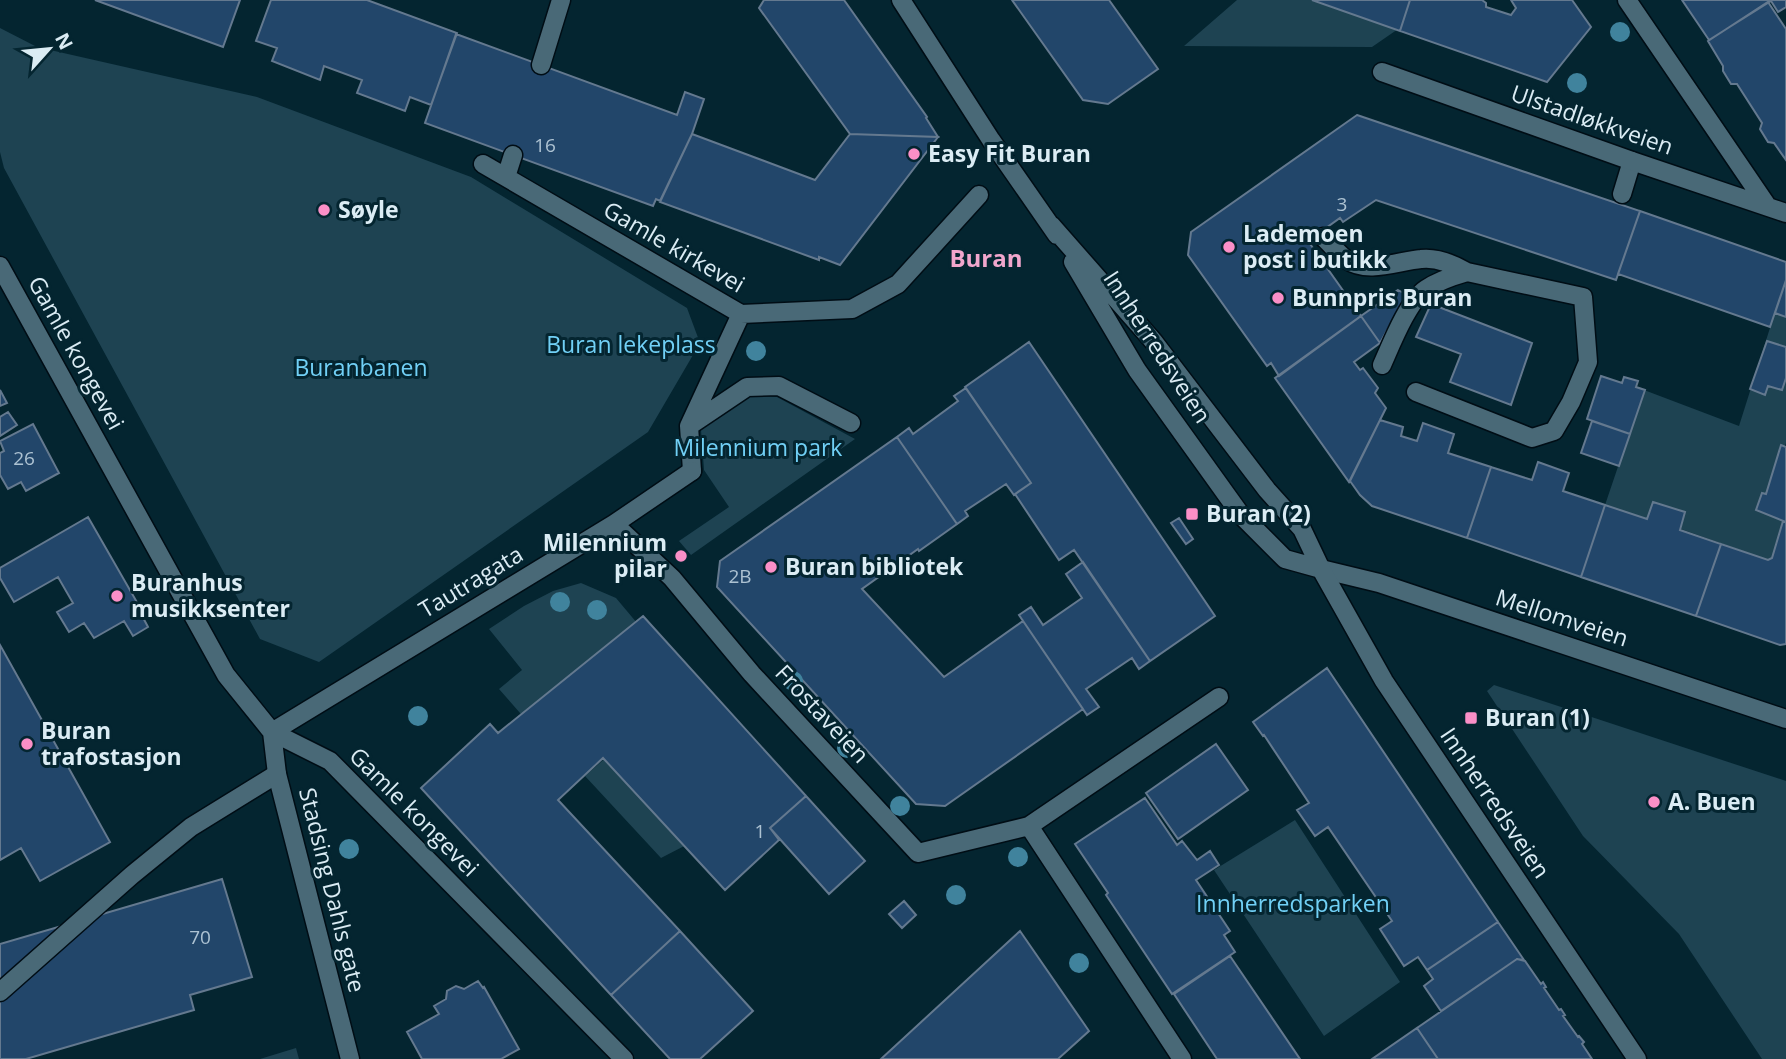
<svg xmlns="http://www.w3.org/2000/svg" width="1786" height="1059" viewBox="0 0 1786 1059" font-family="'Open Sans',sans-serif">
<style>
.green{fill:#1e4352}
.building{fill:#22466a;stroke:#64798f;stroke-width:2}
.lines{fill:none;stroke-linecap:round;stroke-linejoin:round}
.service-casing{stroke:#000d15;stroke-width:21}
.minor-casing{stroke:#000d15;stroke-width:21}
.tertiary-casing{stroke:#000d15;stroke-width:21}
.secondary-casing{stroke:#000d15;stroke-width:21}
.service{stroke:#496977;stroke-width:18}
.minor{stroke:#496977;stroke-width:18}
.tertiary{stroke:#496977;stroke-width:18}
.secondary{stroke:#496977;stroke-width:18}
.tree{fill:#40839d}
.poi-dot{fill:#fa8fc7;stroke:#042530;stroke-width:2.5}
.labels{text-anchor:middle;stroke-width:6;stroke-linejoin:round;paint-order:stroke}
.number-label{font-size:19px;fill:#adc2d2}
.street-label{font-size:23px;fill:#dbecf4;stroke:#042530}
.poi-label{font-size:23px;font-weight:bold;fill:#dbecf4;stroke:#042530;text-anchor:start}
.park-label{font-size:23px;fill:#71d0f6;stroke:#042530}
.neighbourhood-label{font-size:24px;font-weight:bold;fill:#f1a6cc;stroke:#042530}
</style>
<rect width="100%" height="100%" fill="#042530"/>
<!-- green -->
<path class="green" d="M1237,0H1329L1401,27L1372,47L1184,46Z
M0,28L37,47L257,97L471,177L687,308L700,343L648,432L319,662L260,639L4,168L0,152Z
M1775,312L1786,316V443L1785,446L1781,445L1761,512L1783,521L1771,561L1681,529L1685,513L1653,502L1647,519L1605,505L1644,390L1739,426Z
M750,395L777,397L855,439L691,555L679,541L729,507L704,470L701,430Z
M581,583L616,598L637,623L527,721L499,689L522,670L489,629L524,606L553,591Z
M1494,685L1786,781V1059H1762L1679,934L1583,836L1487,691Z
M610,754L690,843L661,858L585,776Z
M1295,820L1400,982L1324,1036L1214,870Z
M296,1048L299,1059H260Z"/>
<!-- building -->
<path class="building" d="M95,0H240L223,47Z
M271,0H367L457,33L431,105L410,97L405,111L357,93L362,80L324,66L320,80L272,61L277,48L256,41Z
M764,0H844L927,117L926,118L938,137L850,134L759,8Z
M1012,0H1109L1158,69L1108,104L1083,100Z
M1312,0H1410L1400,31Z
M1410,0H1482L1486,3V7L1511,15L1516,8L1511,0H1572L1591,27L1547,82L1400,31Z
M1682,0H1786V7L1778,12L1771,1L1709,40Z
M1768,2L1786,29V160L1774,143L1768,142L1760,129L1762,123L1737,84H1731L1723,71V66L1708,41Z
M456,34L677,115L685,92L704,99L692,134L660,201L656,199L653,206L425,123Z
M1357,115L1640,211L1616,280L1376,200L1343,222L1340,218L1308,241L1361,316L1279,376L1271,363L1267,366L1188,255L1191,232Z
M692,134L815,180L850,134L938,137L840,265L819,257V260L660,202Z
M1640,211L1786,262V280L1770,327L1618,274Z
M1786,280V317L1775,313Z
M1398,290L1407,295L1380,343L1361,316Z
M1431,304L1532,343L1511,405L1450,382L1461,354L1416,337Z
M1361,316L1380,343L1354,362L1360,370L1363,368L1378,388L1375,393L1386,408L1349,482L1275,378Z
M1767,341L1786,347V378L1782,390L1768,386L1765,395L1750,389Z
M1029,342L1215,616L1150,661L1074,550L1059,560L1015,494L1031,483L965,387Z
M1601,376L1622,383L1624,377L1638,381L1636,387L1645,390L1630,434L1587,419Z
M966,388L1031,483L1014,495L1006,484L965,511L968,516L957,524L897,437L909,428L913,434L958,401L954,396Z
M0,390L7,403L0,406Z
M8,412L17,425L0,436V417Z
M1380,420L1403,427L1401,436L1417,441L1423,423L1454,434L1448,453L1491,467L1467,538L1372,506L1360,495L1350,481Z
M1592,421L1630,434L1619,466L1581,453Z
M33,424L59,473L26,491L21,482L8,489L0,475V453L4,451L0,441Z
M897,437L957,524L919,551L918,549L862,589L944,677L1023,621L1083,709L945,806L916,804L717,587L720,561Z
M1781,445L1786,447V522L1756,510L1762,493L1766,494Z
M1538,462L1569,473L1563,491L1605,505L1581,577L1467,538L1491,467L1532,480Z
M1653,502L1685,512L1680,530L1721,544L1696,616L1581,577L1605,505L1647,519Z
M88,517L142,611L140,612L148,627L133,636L124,621L94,638L84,623L69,632L57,612L73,603L58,577L14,602L0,578V568Z
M1179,518L1193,539L1186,544L1171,523Z
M1783,521L1786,522V644L1780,645L1696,616L1721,544L1768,560L1772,558Z
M1083,562L1150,661L1139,669L1132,658L1086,689L1099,707L1087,715L1019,615L1031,607L1043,625L1082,598L1066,574Z
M643,616L806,796L770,828L779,840L725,890L603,758L558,800L680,931L611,995L421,788L490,724L498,733Z
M0,645L110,842L40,881L21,848L0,860Z
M1327,668L1498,922L1427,970L1418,957L1404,966L1380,929L1392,921L1328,827L1315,836L1297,810L1309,803L1264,735L1263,736L1253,722Z
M1216,744L1248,790L1178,839L1146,793Z
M806,796L865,861L829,894L770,828Z
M1145,798L1177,845L1182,841L1197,860L1210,851L1219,865L1196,880L1230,931L1224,935L1235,952L1172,994L1106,895L1108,893L1075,844Z
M222,879L252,977L190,995L194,1010L26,1059H0V944Z
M904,901L916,915L902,928L889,914Z
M1498,922L1524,960L1517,959L1441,1011L1424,986L1433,979L1427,970Z
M680,931L753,1011L700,1059H670L611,995Z
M1020,931L1089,1031L1058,1059H881Z
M1230,956L1300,1059H1217L1174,994Z
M1517,959L1525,961L1541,984L1543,982L1546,987L1544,988L1559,1010L1561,1009L1565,1015L1563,1016L1578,1037L1579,1036L1584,1042L1582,1044L1592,1059H1438L1417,1028Z
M478,981L483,988L484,987L519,1049L501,1059H422L407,1032L439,1014L434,1006L446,999L447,991L456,986L464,989Z
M1417,1028L1438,1059H1372Z"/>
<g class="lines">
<defs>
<path id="service" d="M541,65L561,0
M483,164L741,314L852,309L898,284L979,195
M506,177L513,155
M1622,194L1632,161
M1323,237C1331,244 1338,254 1347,260C1368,274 1398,261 1421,259C1437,257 1453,264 1467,272
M1382,365C1391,345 1408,301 1426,289C1438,281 1453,276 1467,272L1583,297L1588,362L1571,402L1554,431L1532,438L1416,392
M689,426L747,387L779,386L851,423
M692,471L689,426L741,314
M0,992L132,875L191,827L277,774"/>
<path id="minor" d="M1627,0L1768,207
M1382,72L1632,161L1786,213
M0,266L226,675L272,732L330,761L624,1059
M614,524L672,578L752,674L918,853L1029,826L1182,1059
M272,732L614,524L692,471
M272,732L277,774L350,1059
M1029,826L1219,697"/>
<path id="tertiary" d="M1321,569L1379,583L1786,719"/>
<path id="secondary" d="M901,0L991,140L1057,235
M1051,225L1154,342L1267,490L1302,529L1321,569L1384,681L1637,1059
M1073,262L1137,370L1241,515L1285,559L1321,569"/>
</defs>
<!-- service casing -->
<use href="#service" class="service-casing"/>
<!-- minor casing -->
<use href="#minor" class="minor-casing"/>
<!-- tertiary casing -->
<use href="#tertiary" class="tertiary-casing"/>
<!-- secondary casing -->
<use href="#secondary" class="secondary-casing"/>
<!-- service -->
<use href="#service" class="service"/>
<!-- minor -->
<use href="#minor" class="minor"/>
<!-- tertiary -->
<use href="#tertiary" class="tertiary"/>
<!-- secondary -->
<use href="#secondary" class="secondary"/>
</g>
<!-- trees -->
<g class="tree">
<circle cx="1620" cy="32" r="10"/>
<circle cx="1577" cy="83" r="10"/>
<circle cx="756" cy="351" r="10"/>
<circle cx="560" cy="602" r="10"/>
<circle cx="597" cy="610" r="10"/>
<circle cx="793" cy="681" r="10"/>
<circle cx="418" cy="716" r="10"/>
<circle cx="847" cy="748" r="10"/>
<circle cx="900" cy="806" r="10"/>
<circle cx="349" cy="849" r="10"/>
<circle cx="1018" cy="857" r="10"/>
<circle cx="956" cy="895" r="10"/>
<circle cx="1079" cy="963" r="10"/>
</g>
<!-- markers -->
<g class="poi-dot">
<circle cx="914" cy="154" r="7"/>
<circle cx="324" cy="210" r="7"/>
<circle cx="1229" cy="247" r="7"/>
<circle cx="1278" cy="298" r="7"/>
<rect x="1185" y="507" width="14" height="14" rx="3.5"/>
<circle cx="681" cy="556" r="7"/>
<circle cx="771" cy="567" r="7"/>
<circle cx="117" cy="596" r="7"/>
<rect x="1464" y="711" width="14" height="14" rx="3.5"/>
<circle cx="27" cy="744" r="7"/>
<circle cx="1654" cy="802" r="7"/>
</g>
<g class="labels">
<!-- number labels -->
<g class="number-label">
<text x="545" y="152">16</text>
<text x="1342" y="211">3</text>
<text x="24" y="465">26</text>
<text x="740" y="583">2B</text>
<text x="760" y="838">1</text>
<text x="200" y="944">70</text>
</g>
<!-- street labels -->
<g class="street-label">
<text transform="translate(1592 120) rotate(19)" y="8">Ulstadløkkveien</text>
<text transform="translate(674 247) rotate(30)" y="8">Gamle kirkevei</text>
<text transform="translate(1157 347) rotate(57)" y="8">Innherredsveien</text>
<text transform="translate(76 353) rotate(61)" y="8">Gamle kongevei</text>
<text transform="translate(471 582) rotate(-31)" y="8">Tautragata</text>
<text transform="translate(1562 618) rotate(18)" y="8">Mellomveien</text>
<text transform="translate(822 714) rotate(47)" y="8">Frostaveien</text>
<text transform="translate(1495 803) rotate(56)" y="8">Innherredsveien</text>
<text transform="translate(414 812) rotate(45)" y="8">Gamle kongevei</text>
<text transform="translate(332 890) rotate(76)" y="8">Stadsing Dahls gate</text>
</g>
<!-- poi labels -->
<g class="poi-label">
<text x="928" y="162">Easy Fit Buran</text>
<text x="338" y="218">Søyle</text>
<text x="1243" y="242">Lademoen<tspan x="1243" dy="26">post i butikk</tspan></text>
<text x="1292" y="306">Bunnpris Buran</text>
<text x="1206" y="522">Buran (2)</text>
<text x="667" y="551" text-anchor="end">Milennium<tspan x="667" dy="26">pilar</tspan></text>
<text x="785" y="575">Buran bibliotek</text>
<text x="131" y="591">Buranhus<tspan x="131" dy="26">musikksenter</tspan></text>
<text x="1485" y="726">Buran (1)</text>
<text x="41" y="739">Buran<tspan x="41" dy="26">trafostasjon</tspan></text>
<text x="1668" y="810">A. Buen</text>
</g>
<!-- park labels -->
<g class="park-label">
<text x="631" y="353">Buran lekeplass</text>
<text x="361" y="376">Buranbanen</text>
<text x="758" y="456">Milennium park</text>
<text x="1293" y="912">Innherredsparken</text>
</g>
<!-- neighbourhood labels -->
<g class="neighbourhood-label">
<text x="986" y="267">Buran</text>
</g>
</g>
<!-- north arrow -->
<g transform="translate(49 49) rotate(63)" stroke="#042530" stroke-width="5" paint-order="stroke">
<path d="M0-5L12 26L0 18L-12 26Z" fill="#dbecf4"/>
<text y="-10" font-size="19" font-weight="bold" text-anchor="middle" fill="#dbecf4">N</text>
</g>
</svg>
